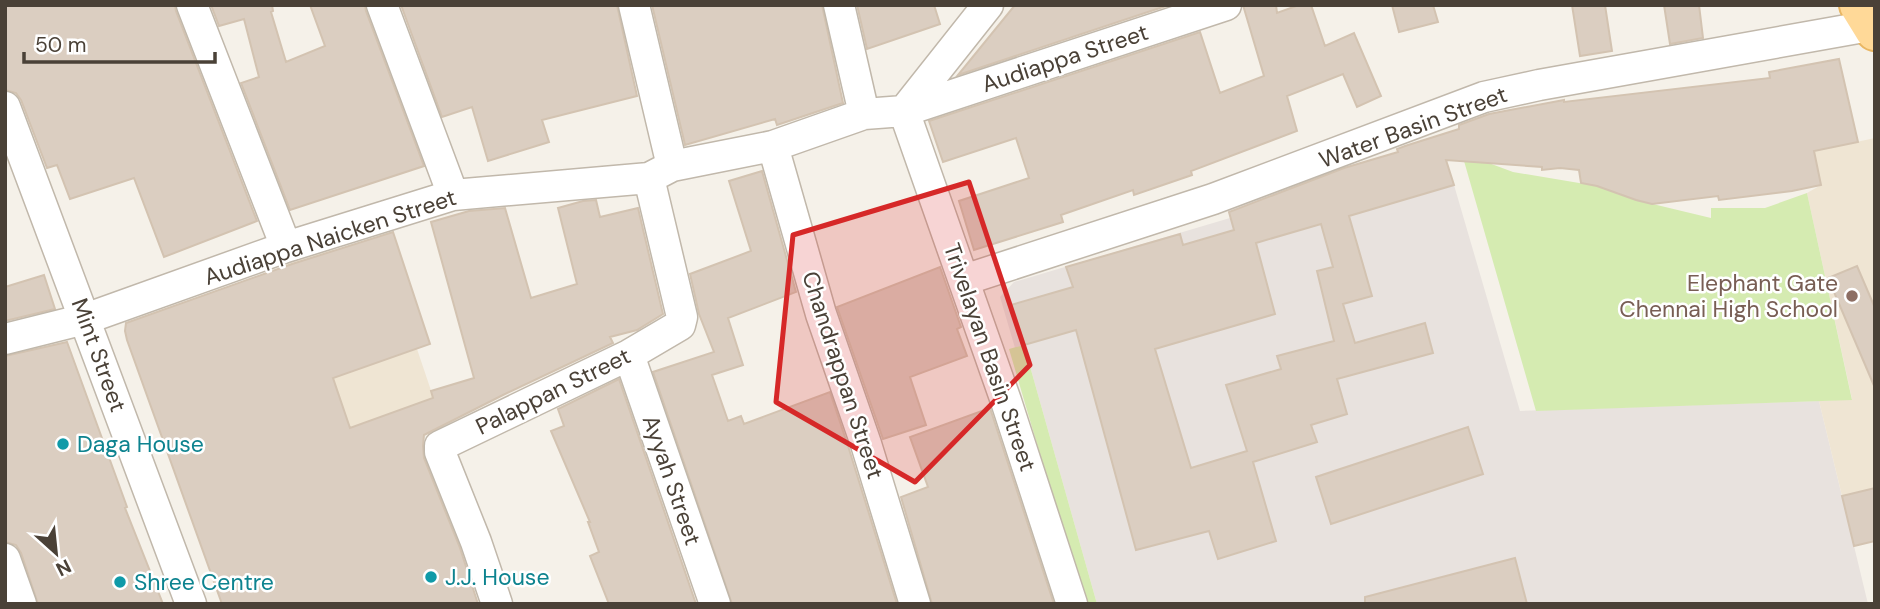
<svg xmlns="http://www.w3.org/2000/svg" width="1880" height="609" viewBox="0 0 1880 609" font-family="'DM Sans',sans-serif">
<style>
.industrial{fill:#e8e2de}
.education{fill:#efe5d3}
.green{fill:#d5ebb1}
.building{fill:#dbcec1;stroke:#d3c3b1;stroke-width:2;fill-rule:evenodd}
.lines{fill:none;stroke-linecap:round;stroke-linejoin:round}
.minor-casing{stroke:#c1b8ab;stroke-width:33}
.major-casing{stroke:#e9b663;stroke-width:42}
.minor{stroke:#fff;stroke-width:30}
.major{stroke:#ffd998;stroke-width:38}
.marked{fill:#d62828;fill-opacity:0.2;stroke:#d62828;stroke-width:5;stroke-linejoin:round}
.education-dot{fill:#8d6e63;stroke:#fff;stroke-width:2.5}
.culture-dot{fill:#0f9aa8;stroke:#fff;stroke-width:2.5}
.labels{text-anchor:middle;stroke-width:5;stroke-linejoin:round;paint-order:stroke}
.street-label{font-size:23px;fill:#4a4137;stroke:#fff}
.education-label{font-size:23px;fill:#785e54;stroke:#fff;text-anchor:end}
.culture-label{font-size:23px;fill:#0d838f;stroke:#fff;text-anchor:start}
</style>
<rect width="100%" height="100%" fill="#f5f1e9"/>
<!-- industrial -->
<path class="industrial" d="M1386,155L1400,201L1454,185L1520,411L1819,401L1868,604H1097L1024,345L1015,348L1000,297L1014,282L1230,218L1227,205Z"/>
<!-- education -->
<path class="education" d="M1875,138V488L1842,496L1819,401L1852,399L1807,193L1821,185L1814,151Z
M332,247L372,364L417,349L444,429L413,439L314,453L300,323L279,264Z"/>
<!-- green -->
<path class="green" d="M1464,161L1486,162L1513,172L1597,186L1636,200L1711,218V208H1765L1807,193L1852,400L1536,411Z
M1024,345L1097,604H1084L1009,349Z"/>
<!-- building -->
<path class="building" d="M5,5H175L176,11L257,221L164,257L134,178L70,199L57,165L47,168L21,100L16,93L5,90Z
M211,5H272L273,11L271,12L286,62L325,46L310,5H365L366,11L424,166L290,210L241,83L259,77L244,19L219,26Z
M401,5H617L637,96L542,120L549,142L488,161L472,107L442,117Z
M652,5H822L843,103L777,125L775,119L685,145Z
M857,5H934L940,24L867,49Z
M1015,5H1169L958,75Z
M1243,5H1276L1277,13L1299,5H1311L1325,46L1354,33L1381,96L1357,107L1343,74L1287,96L1297,131L1191,171L1192,175L1134,195L1133,190L1061,215L1063,222L974,250L959,201L1029,178L1016,138L943,162L929,121L1200,32L1220,93L1264,76Z
M1392,5H1433L1438,22L1399,32Z
M1572,5H1605L1612,51L1580,56Z
M1664,5H1699L1703,38L1670,44Z
M1839,59L1858,142L1814,151L1821,185L1792,191L1719,200L1718,196L1652,204L1636,200L1597,186L1581,183L1579,170L1560,168L1542,170V167L1446,160L1454,185L1349,216L1372,296L1343,304L1355,343L1425,323L1433,353L1337,379L1347,414L1311,425L1317,442L1253,462L1276,541L1218,559L1209,531L1136,550L1076,330L1024,345L1011,305L1073,287L1066,267L1180,234L1183,245L1234,230L1229,212L1344,168L1398,152L1397,149L1405,146L1459,129V125L1489,114L1564,100V102L1770,78L1769,72ZM1321,224L1333,267L1317,271L1334,341L1277,356L1281,369L1226,385L1247,451L1191,468L1155,349L1275,314L1256,243Z
M762,171L796,292L728,318L743,365L712,375L728,421L741,416L744,424L830,392L849,449L897,604H732L653,372L714,352L699,314L690,274L751,251L729,181Z
M596,200L600,217L638,208L663,314L637,330L610,337L613,343L503,395L424,435L423,446L424,458L460,548L478,604H222L127,340L125,331L126,323L292,264L393,232L430,344L333,378L350,428L433,398L431,391L474,378L431,222L469,211L505,208L531,298L577,284L558,208L583,201Z
M1857,266L1875,308V388L1828,278Z
M940,267L961,327L957,329L967,356L910,377L926,425L883,439L837,307Z
M44,275L55,309L5,321V287Z
M67,342L127,507L125,508L163,604H38L21,553L16,545L5,542V356Z
M619,379L696,604H609L590,556L599,552L588,522H590L551,431L564,426L558,409Z
M990,408L1054,604H932L901,497L928,487L910,437Z
M1468,427L1483,474L1331,524L1316,477Z
M1875,488V541L1854,546L1842,496Z
M1515,558L1527,604H1365V597Z"/>
<g class="lines">
<defs>
<path id="minor" d="M192,5L286,247
M382,5L453,195
M634,5L672,166
M839,5L864,114
M5,107L191,604
M904,111L1006,401L1072,604
M904,111L988,5
M773,146L821,314L866,444L915,604
M964,280L1213,199L1484,97L1539,85L1875,25
M5,339L85,319L286,247L453,195L649,178L672,166L773,146L864,114L904,111L1226,5
M629,355L715,604
M5,559L21,604
M497,604L476,542L440,452V446L629,355L680,325L682,317L649,178"/>
<path id="major" d="M1859,5L1875,31"/>
</defs>
<!-- minor casing -->
<use href="#minor" class="minor-casing"/>
<!-- major casing -->
<use href="#major" class="major-casing"/>
<!-- minor -->
<use href="#minor" class="minor"/>
<!-- major -->
<use href="#major" class="major"/>
</g>
<!-- marked area -->
<path class="marked" d="M969,182L1030,365L915,482L776,402L793,235Z"/>
<!-- markers -->
<circle class="education-dot" cx="1852" cy="296" r="7"/>
<g class="culture-dot">
<circle cx="63" cy="444" r="7"/>
<circle cx="431" cy="577" r="7"/>
<circle cx="120" cy="582" r="7"/>
</g>
<g class="labels">
<!-- street labels -->
<g class="street-label">
<text transform="translate(1065 58) rotate(-18)" y="8">Audiappa Street</text>
<text transform="translate(1413 127) rotate(-20)" y="8">Water Basin Street</text>
<text transform="translate(330 237) rotate(-18)" y="8">Audiappa Naicken Street</text>
<text transform="translate(99 355) rotate(70)" y="8">Mint Street</text>
<text transform="translate(990 357) rotate(71)" y="8">Trivelayan Basin Street</text>
<text transform="translate(843 375) rotate(72)" y="8">Chandrappan Street</text>
<text transform="translate(553 391) rotate(-26)" y="8">Palappan Street</text>
<text transform="translate(672 480) rotate(71)" y="8">Ayyah Street</text>
</g>
<!-- education labels -->
<g class="education-label">
<text x="1838" y="291">Elephant Gate<tspan x="1838" dy="26">Chennai High School</tspan></text>
</g>
<!-- culture labels -->
<g class="culture-label">
<text x="77" y="452">Daga House</text>
<text x="445" y="585">J.J. House</text>
<text x="134" y="590">Shree Centre</text>
</g>
</g>
<!-- border -->
<rect width="1880" height="609" fill="none" stroke="#4a4137" stroke-width="14"/>
<!-- north arrow -->
<g transform="translate(56 553) rotate(153)" stroke="#ffffff" stroke-width="5" paint-order="stroke">
<path d="M0-5L12 26L0 18L-12 26Z" fill="#4a4137"/>
<text y="-10" font-size="19" font-weight="bold" text-anchor="middle" fill="#4a4137">N</text>
</g>
<!-- scale -->
<path d="M24 52v10h191v-10" fill="none" stroke="#4a4137" stroke-width="3.5"/>
<text x="35" y="52" font-size="21" fill="#4a4137" stroke="#ffffff" stroke-width="5" paint-order="stroke">50 m</text>
</svg>
